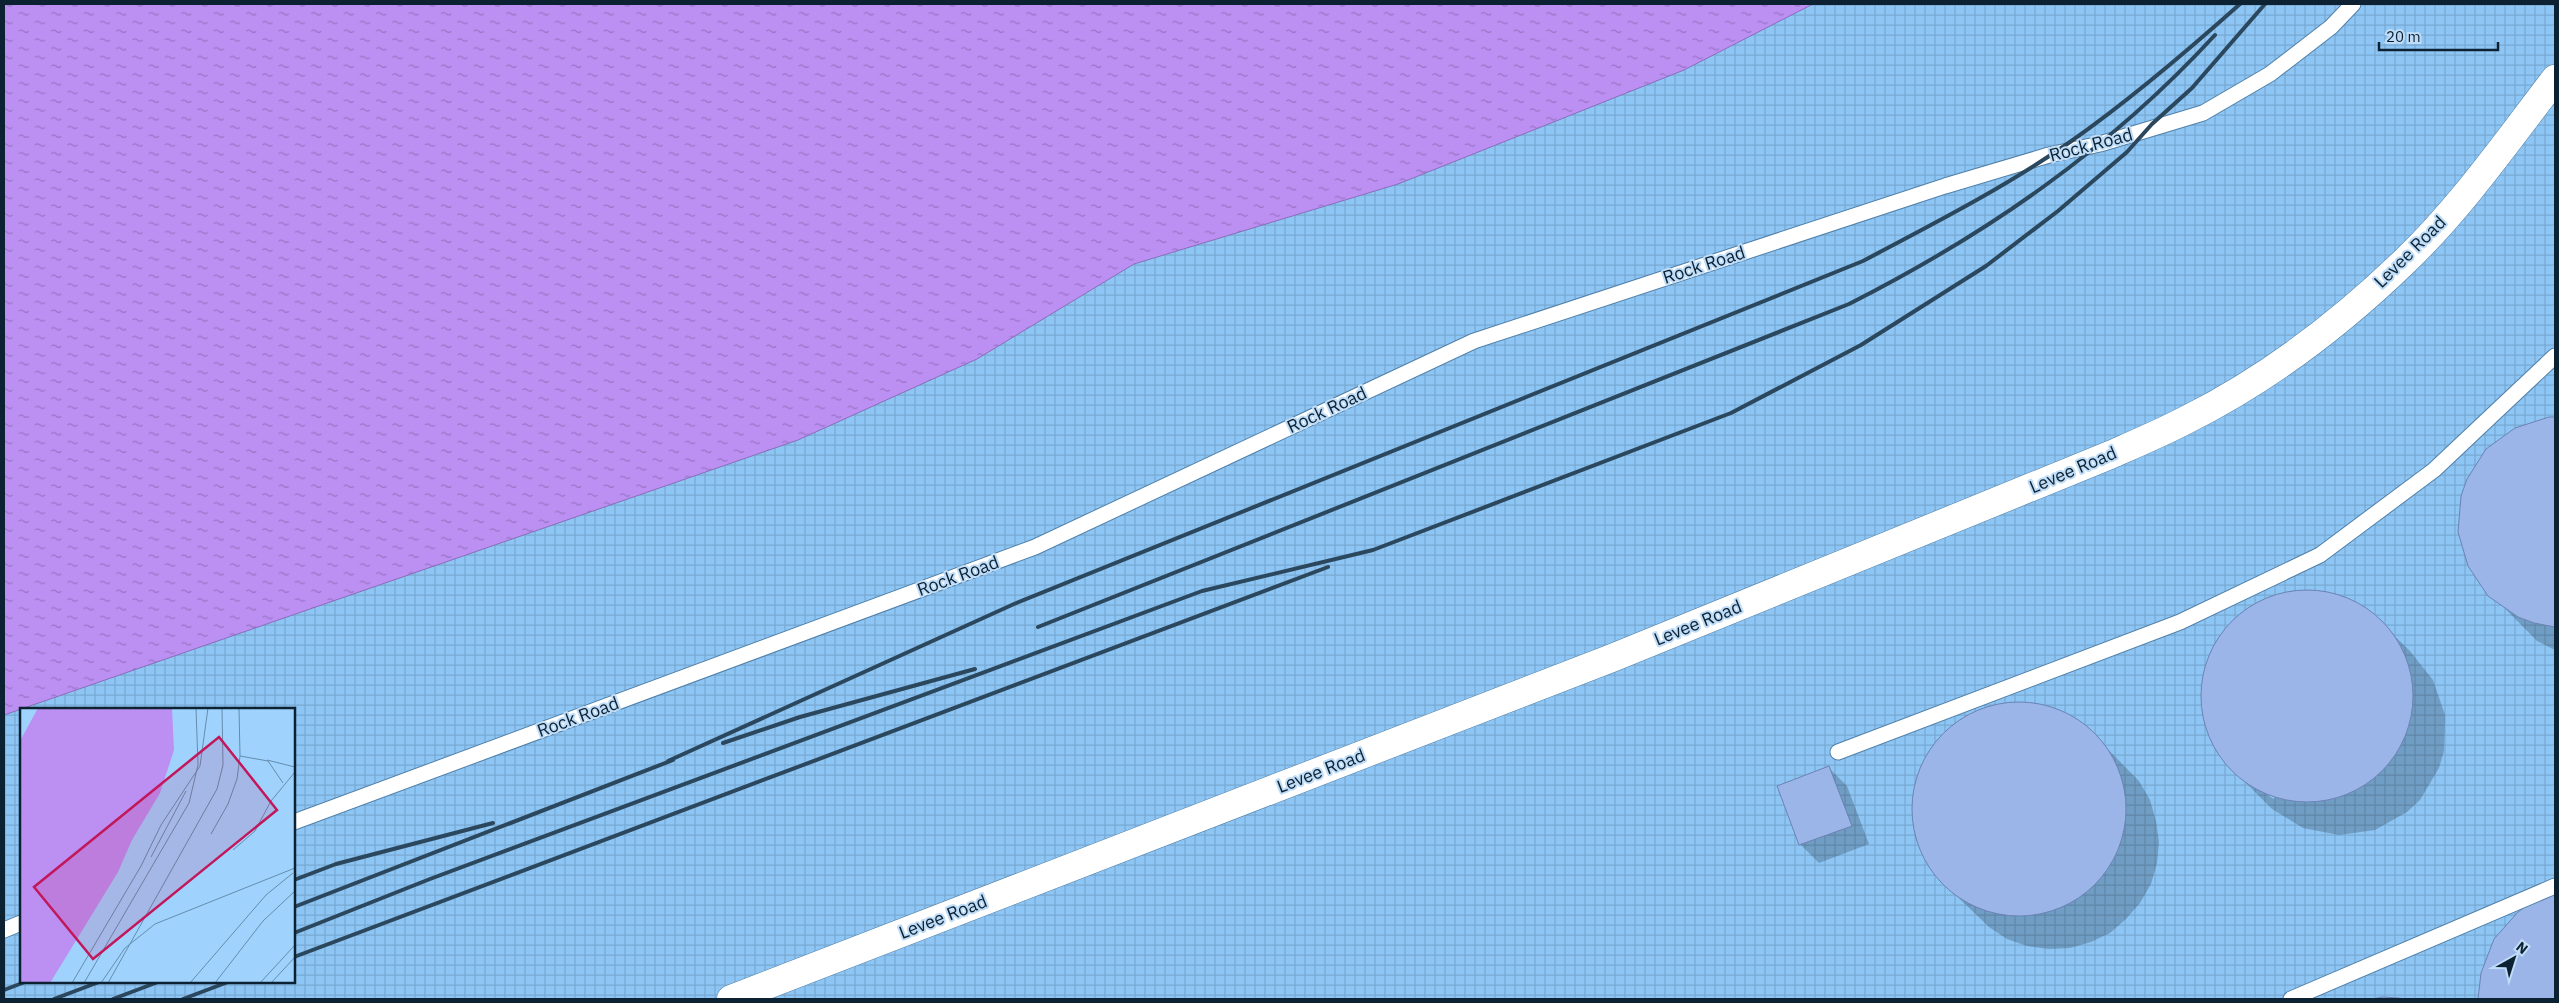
<svg xmlns="http://www.w3.org/2000/svg" width="2559" height="1003" viewBox="0 0 2559 1003" font-family="'IBM Plex Sans',sans-serif">
<style>
.industrial{fill:url(#industrial-grid);fill-rule:evenodd}
.water{fill:url(#water-ripples);stroke:#876eb8}
.shadow{fill:#0003;fill-rule:evenodd}
.building{fill:#9bb5e9;stroke:#6b83b5}
.lines{fill:none;stroke-linecap:round;stroke-linejoin:round}
.lane-casing{stroke:#5181a9;stroke-width:17}
.street-casing{stroke:#5181a9;stroke-width:29}
.lane{stroke:#fff;stroke-width:15}
.street{stroke:#fff;stroke-width:28}
.rail{stroke:#2b475d;stroke-width:4}
.labels{text-anchor:middle;stroke-width:4;stroke-linejoin:round;paint-order:stroke}
.street-label{font-size:18px;fill:#0c2131;stroke:#bfddf8}
.inset-road{fill:none;stroke:#648cac;stroke-width:1}
.view{fill:#c2185b;fill-opacity:0.15;stroke:#c2185b;stroke-width:2.5}
.inset-edge{fill:none;stroke:#0c2131;stroke-width:2.5}
</style>
<defs>
<pattern id="industrial-grid" width="8" height="8" patternUnits="userSpaceOnUse" patternTransform="scale(1.25)"><rect width="8" height="8" fill="#8dc5f4"/><path d="M0 4h8M4 0v8" fill="none" stroke="#78a9d2"/></pattern>
<pattern id="water-ripples" width="26" height="14" patternUnits="userSpaceOnUse" patternTransform="scale(1.25)"><rect width="26" height="14" fill="#bc8ff2"/><path d="M2 4q2-2 4 0t4 0M15 11q2-2 4 0t4 0" fill="none" stroke="#9774c5"/></pattern>
</defs>
<rect width="100%" height="100%" fill="#9fd3fe"/>
<!-- industrial -->
<path class="industrial" d="M1813,4H2555V999H4V715L798,440L977,359L1134,264L1398,184L1684,70ZM21,709H294V982H21Z"/>
<!-- water -->
<path class="water" d="M4,4H1813L1684,70L1398,184L1134,264L977,359L798,440L4,715Z"/>
<!-- shadow -->
<path class="shadow" d="M2549,418H2555V650L2537,641L2478,581L2463,549L2460,532Z
M2309,592L2345,599L2376,618L2410,651L2433,680L2445,715L2444,751L2439,768L2420,800L2407,812L2375,830L2339,835L2303,828L2272,809L2238,775L2215,746L2208,730L2202,693L2209,658L2229,627L2257,604L2274,597ZM2249,781L2275,797L2274,799L2249,784Z
M2012,703L2034,704L2054,709L2073,718L2090,731L2139,781L2150,800L2156,821L2159,842L2157,863L2151,884L2140,903L2126,919L2110,933L2091,942L2070,948L2049,949L2027,946L2007,939L1989,927L1939,879L1926,861L1917,841L1913,821V799L1917,778L1925,758L1937,740L1952,726L1971,714L1991,707Z
M1829,768L1847,786L1869,844L1819,863L1800,844Z
M2555,895V999H2480L2482,973L2534,902Z"/>
<!-- building -->
<path class="building" d="M2549,417H2555V627L2534,623L2518,617L2488,596L2468,566L2458,532L2461,496L2467,479L2486,449L2515,428Z
M2201 696a106 106 0 1 1 212 0a106 106 0 1 1-212 0Z
M1912 809a107 107 0 1 1 214 0a107 107 0 1 1-214 0Z
M1829,766L1852,826L1799,845L1777,786Z
M2555,893V999H2478L2481,973L2494,939L2518,912L2533,901Z
M2382,997L2398,998L2405,999H2373Z"/>
<g class="lines">
<defs>
<path id="lane" d="M1838,752L2180,622L2320,555L2434,470L2555,356
M294,822L1035,547L1474,341L1945,186L2049,155L2100,144L2203,113L2270,74L2331,27L2353,4
M4,930L21,923
M2291,999L2555,886"/>
<path id="street" d="M731,999L1612,658L2110,455C2135,444 2161,433 2186,420C2266,380 2341,323 2406,260C2462,206 2508,140 2555,79"/>
</defs>
<!-- lane casing -->
<use href="#lane" class="lane-casing"/>
<!-- street casing -->
<use href="#street" class="street-casing"/>
<!-- lane -->
<use href="#lane" class="lane"/>
<!-- street -->
<use href="#street" class="street"/>
<!-- rail -->
<path class="rail" d="M1038,627L1849,304C1987,234 2110,149 2215,35
M723,743L800,717L975,669
M668,761L1014,604L1863,261C1933,224 2004,188 2070,142C2130,100 2185,53 2240,4
M294,880L336,864L493,823
M294,907L673,760
M294,933L430,879L1202,591L1373,550L1731,413L1861,345L1986,266L2058,211L2127,152L2152,124L2192,88L2265,4
M294,957L1328,567
M4,990L25,982
M54,999L99,982
M113,999L158,982
M183,999L228,982"/>
</g>
<g class="labels">
<!-- street labels -->
<g class="street-label">
<text transform="translate(2091 145) rotate(-15)" y="6">Rock Road</text>
<text transform="translate(2410 252) rotate(-45)" y="6">Levee Road</text>
<text transform="translate(1704 265) rotate(-18)" y="6">Rock Road</text>
<text transform="translate(1327 410) rotate(-25)" y="6">Rock Road</text>
<text transform="translate(2073 470) rotate(-23)" y="6">Levee Road</text>
<text transform="translate(958 576) rotate(-20)" y="6">Rock Road</text>
<text transform="translate(1698 623) rotate(-22)" y="6">Levee Road</text>
<text transform="translate(578 717) rotate(-20)" y="6">Rock Road</text>
<text transform="translate(1321 771) rotate(-21)" y="6">Levee Road</text>
<text transform="translate(943 917) rotate(-21)" y="6">Levee Road</text>
</g>
</g>
<!-- overview -->
<g transform="translate(20 708)">
<rect width="275" height="275" fill="#9fd3fe"/>
<path d="M18,0H152L154,42L140,85L112,132L98,164L30,275H0V33Z" fill="#bc8ff2"/>
<path class="inset-road" d="M220,48L248,53L263,75M247,52L275,59M191,126L208,96L217,71L220,48L219,0M213,142L235,123L251,93L275,64M131,149L166,83M52,275L121,158L141,117L180,58L188,0M64,275L169,95L178,57L176,0M81,275L105,240L135,216L275,160M88,275L197,81L203,57L202,0M170,275L246,187L273,165M195,275L243,213L275,183M240,275L275,237M251,275L275,249"/>
<path class="view" d="M199,29L257,102L73,251L14,179Z"/>
<rect width="275" height="275" class="inset-edge"/>
</g>
<!-- border -->
<rect width="2559" height="1003" fill="none" stroke="#0c2131" stroke-width="10"/>
<!-- north arrow -->
<g transform="translate(2514 958) rotate(39)" stroke="#bfddf8" stroke-width="4" paint-order="stroke">
<path d="M0-4L9 19L0 12L-9 19Z" fill="#0c2131"/>
<text y="-8" font-size="14" font-weight="bold" text-anchor="middle" fill="#0c2131">N</text>
</g>
<!-- scale -->
<path d="M2379 42v8h119v-8" fill="none" stroke="#0c2131" stroke-width="2.5"/>
<text x="2386" y="42" font-size="15" fill="#0c2131" stroke="#bfddf8" stroke-width="4" paint-order="stroke">20 m</text>
</svg>
